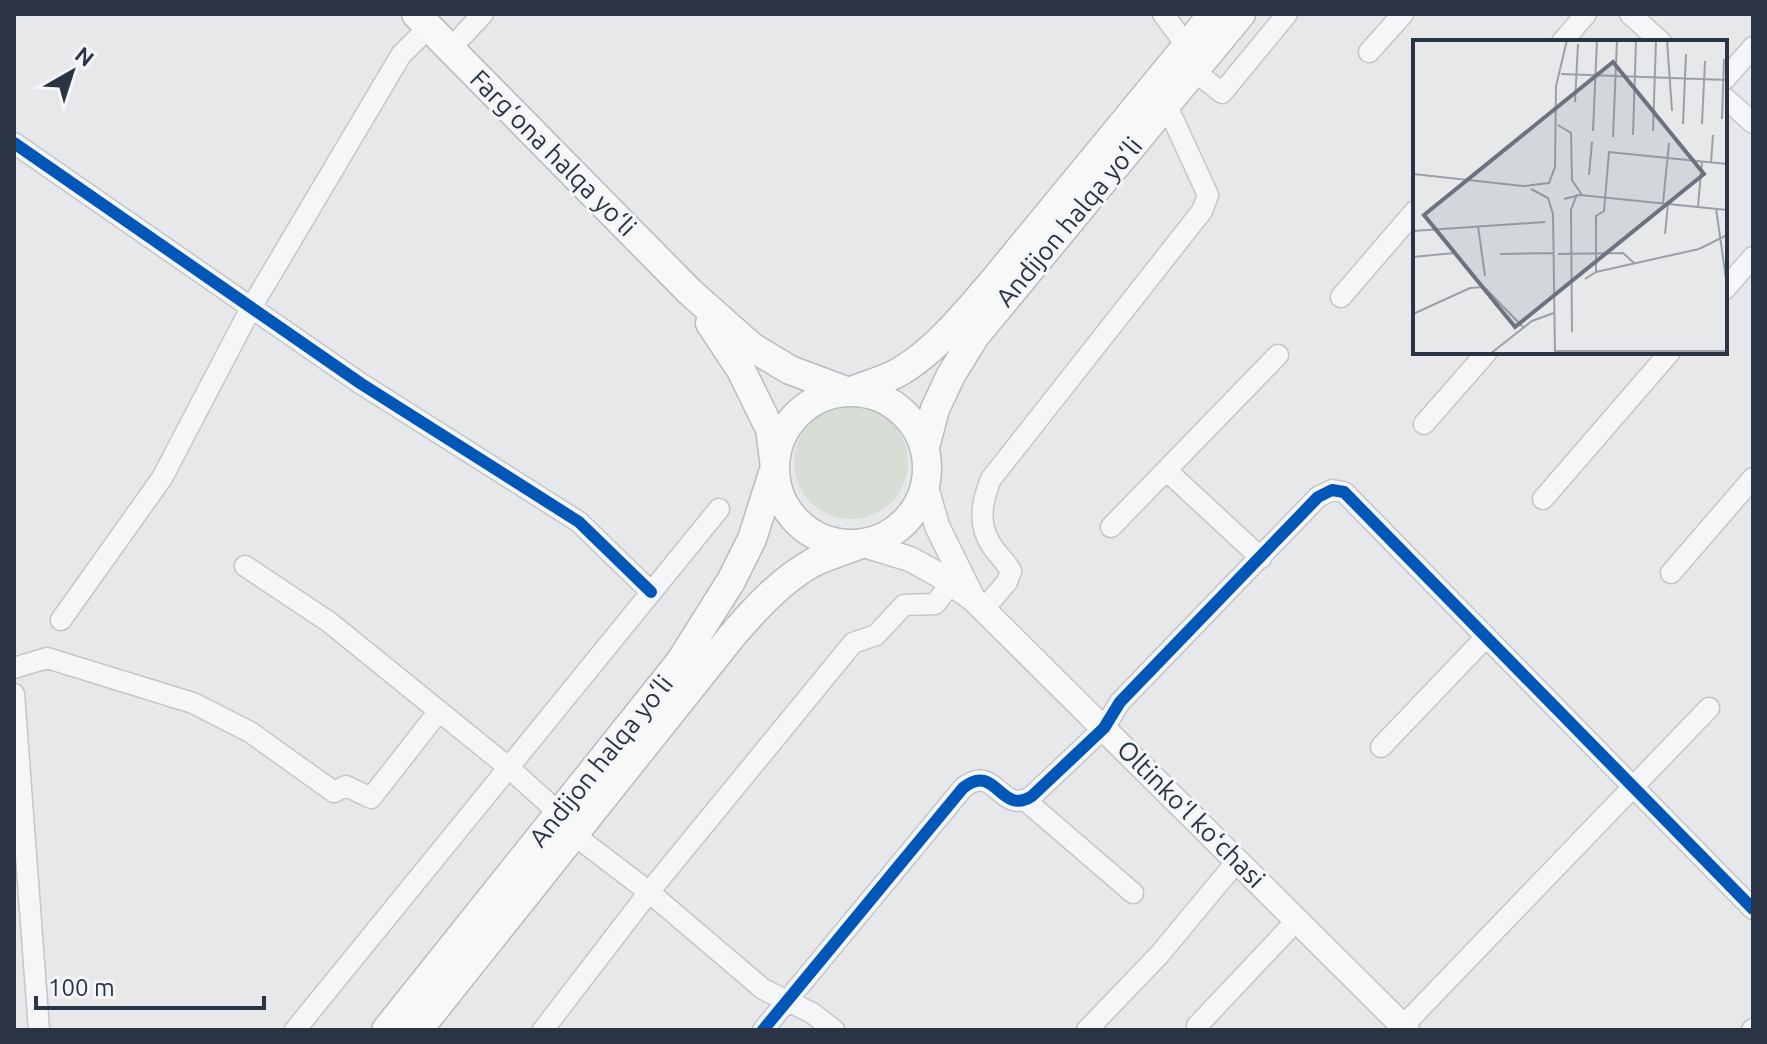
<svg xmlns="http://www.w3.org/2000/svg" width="1767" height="1044" viewBox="0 0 1767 1044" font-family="Ubuntu,sans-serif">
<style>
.green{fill:#d6ded6}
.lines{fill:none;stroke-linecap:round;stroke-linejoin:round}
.minor-casing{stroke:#c4c6c8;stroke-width:23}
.major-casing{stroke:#c2c5c8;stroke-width:27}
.highway-casing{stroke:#b8bbbf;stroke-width:31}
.minor{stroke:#f5f6f7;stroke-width:20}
.major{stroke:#f8f8f8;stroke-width:24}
.highway{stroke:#f8f8f8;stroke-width:28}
.cycleway-casing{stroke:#f4f6f9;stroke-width:17}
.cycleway{stroke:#0057b8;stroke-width:12}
.labels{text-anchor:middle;stroke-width:6;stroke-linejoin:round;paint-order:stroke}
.street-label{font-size:26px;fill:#2b3445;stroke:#f4f6f9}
.inset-road{fill:none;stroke:#9ba0a8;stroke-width:2}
.view{fill:#6c737f;fill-opacity:0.15;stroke:#6c737f;stroke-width:4}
.inset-edge{fill:none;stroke:#2b3445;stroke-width:4}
</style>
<rect width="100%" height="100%" fill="#e6e8ea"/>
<!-- green -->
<path class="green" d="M794 462a57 57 0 1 1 114 0a57 57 0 1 1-114 0Z"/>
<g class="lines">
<defs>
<path id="minor" d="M1163,14L1187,46
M1630,14L1661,42
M1562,42L1586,14
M450,49L483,14
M1369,52L1403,14
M1194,71L1222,93L1287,14
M1725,79L1753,47
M1725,98L1753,123
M14,143L360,383L579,522L651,592
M1725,289L1753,257
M1341,297L1415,211
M1424,424L1487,352
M1166,470L1261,558
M1543,499L1670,352
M1111,527L1278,355
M245,566L329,622L508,767L559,813
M1671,573L1753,478
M983,610L1007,582L1011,571C1006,562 998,555 992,546C977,524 982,501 991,479L1202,211L1208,195L1166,104
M61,620L162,478L251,308L401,55L429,27
M14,668L47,658L193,703L250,732L334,792L346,786L371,798L439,711
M14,694L39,1030
M1381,747L1486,637
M1025,800L1133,893
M573,834L649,892L763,989L812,1013L834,1030
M1197,1026L1297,920
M1403,1026L1709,708
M295,1030L719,509
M543,1030L649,892L853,643L876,635L904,605L935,604L960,572
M763,1030L963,788C996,761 1000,817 1032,796L1104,728L1120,702L1318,497L1332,490L1344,492L1753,909
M1087,1030L1159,955L1238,860
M1752,1030L1753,1029"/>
<path id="major" d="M926,487L937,526L972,597
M861,544L910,559L939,575L973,599L1407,1030"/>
<path id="highway" d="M416,14L690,292L752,347L790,370L849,392C866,385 886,380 901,371C937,349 964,315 991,284L1213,14
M775 468a76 76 0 1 1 152 0a76 76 0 1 1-152 0Z
M925,447L935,409L951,375L975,336L1241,14
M386,1030L680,662L731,581L752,539L775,467L770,429L741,370L710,323
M418,1030L731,637C755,609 781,580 814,562C829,555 846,550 861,544"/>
</defs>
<!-- minor casing -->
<use href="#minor" class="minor-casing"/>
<!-- major casing -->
<use href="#major" class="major-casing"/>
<!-- highway casing -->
<use href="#highway" class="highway-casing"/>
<!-- minor -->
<use href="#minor" class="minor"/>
<!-- major -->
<use href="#major" class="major"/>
<!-- highway -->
<use href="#highway" class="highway"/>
<defs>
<path id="cycleway" d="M14,143L360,383L579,522L651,592
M763,1030L963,788C996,761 1000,817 1032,796L1104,728L1120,702L1318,497L1332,490L1344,492L1753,909"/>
</defs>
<!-- cycleway casing -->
<use href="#cycleway" class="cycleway-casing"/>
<!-- cycleway -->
<use href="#cycleway" class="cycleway"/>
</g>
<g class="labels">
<!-- street labels -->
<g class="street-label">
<text transform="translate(553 153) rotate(45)" y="9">Farg‘ona halqa yo‘li</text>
<text transform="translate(1069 222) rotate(-50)" y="9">Andijon halqa yo‘li</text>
<text transform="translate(601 761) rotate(-51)" y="9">Andijon halqa yo‘li</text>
<text transform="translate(1191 814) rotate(45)" y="9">Oltinkoʻl koʻchasi</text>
</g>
</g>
<!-- overview -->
<g transform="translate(1413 40)">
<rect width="314" height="314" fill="#e6e8ea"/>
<path class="inset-road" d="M254,0L259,71M148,34L314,40M162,62L165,4M309,79L311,19M270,84L273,14M289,84L292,21M145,85L158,93L159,140L169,155M180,91L184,0M240,91L243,0M220,95L223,0M200,97L204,0M298,123L300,95M0,134L110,146L136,143L142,127L143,46L154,0M176,135L179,102M118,149L135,158L140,174L142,314M151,159L167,155L314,170M250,163L256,103M285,166L289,122M303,168L314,246M65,186L72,236M0,191L132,182M252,194L255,164M87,214L141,213M145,214L210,213L221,223M0,217L41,213M183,232V176L191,171L196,112L314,124M172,239L183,232L286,209L314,195M0,274L57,248L71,247L111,288M159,292L158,170L164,154M142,311H314M77,314L119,281L141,273"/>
<path class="view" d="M200,22L291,134L102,287L11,175Z"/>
<rect width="314" height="314" class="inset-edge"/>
</g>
<!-- border -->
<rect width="1767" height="1044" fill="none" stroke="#2b3445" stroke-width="32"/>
<!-- north arrow -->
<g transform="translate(72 72) rotate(39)" stroke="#f4f6f9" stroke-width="6" paint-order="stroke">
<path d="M0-6L14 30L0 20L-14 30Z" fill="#2b3445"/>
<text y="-12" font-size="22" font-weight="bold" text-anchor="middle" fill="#2b3445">N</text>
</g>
<!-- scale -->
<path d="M36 996v12h228v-12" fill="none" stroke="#2b3445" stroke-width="4"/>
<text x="48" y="996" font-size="24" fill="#2b3445" stroke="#f4f6f9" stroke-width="6" paint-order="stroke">100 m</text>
</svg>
